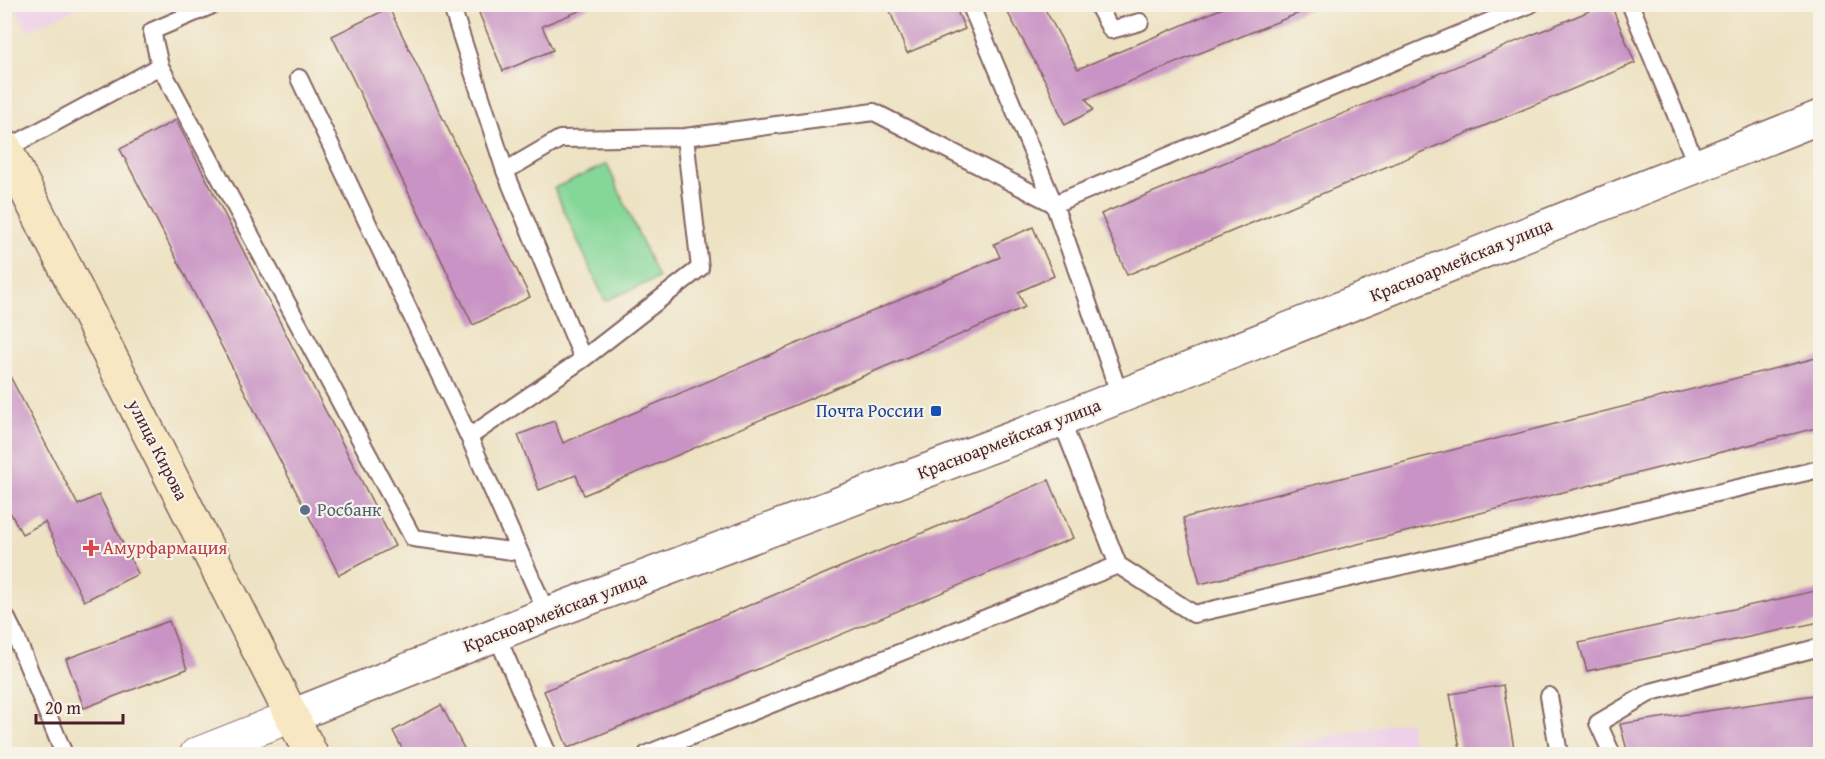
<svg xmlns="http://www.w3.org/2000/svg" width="1825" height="759" viewBox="0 0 1825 759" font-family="'Gentium Book Plus',serif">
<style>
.built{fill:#eed0e8}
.green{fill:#85d798;stroke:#687b62;stroke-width:1.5}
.building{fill:#c994c5}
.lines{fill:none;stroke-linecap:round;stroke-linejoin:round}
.service-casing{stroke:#836360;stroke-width:20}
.minor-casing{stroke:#836360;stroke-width:34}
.tertiary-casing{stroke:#836360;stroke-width:36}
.secondary-casing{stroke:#836360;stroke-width:36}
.service{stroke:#fff;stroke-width:16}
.minor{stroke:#fff;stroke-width:32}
.tertiary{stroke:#fff;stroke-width:33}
.secondary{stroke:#f7e8c3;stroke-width:33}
.transit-dot{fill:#1a4fb4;stroke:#f7f3e8;stroke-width:2}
.service-dot{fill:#5c6f8a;stroke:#f7f3e8;stroke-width:2}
.health-dot{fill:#e0444e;stroke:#f7f3e8;stroke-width:2}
.labels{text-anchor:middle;stroke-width:4.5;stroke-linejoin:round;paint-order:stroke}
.street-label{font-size:18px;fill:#4a1f2b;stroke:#f7f3e8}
.transit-label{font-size:18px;fill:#164399;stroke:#f7f3e8;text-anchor:end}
.service-label{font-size:18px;fill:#4e5e75;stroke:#f7f3e8;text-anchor:start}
.health-label{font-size:18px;fill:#be3a42;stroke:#f7f3e8;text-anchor:start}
</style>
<rect width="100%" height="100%" fill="#f7f3e8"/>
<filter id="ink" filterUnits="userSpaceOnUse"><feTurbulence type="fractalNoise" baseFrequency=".0167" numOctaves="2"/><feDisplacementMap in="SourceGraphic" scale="12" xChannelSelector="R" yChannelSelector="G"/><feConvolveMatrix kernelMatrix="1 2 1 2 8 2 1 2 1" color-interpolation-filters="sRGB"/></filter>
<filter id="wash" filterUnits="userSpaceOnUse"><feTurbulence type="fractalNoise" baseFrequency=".008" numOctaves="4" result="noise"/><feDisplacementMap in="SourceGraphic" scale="24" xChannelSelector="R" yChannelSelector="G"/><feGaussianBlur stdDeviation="1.35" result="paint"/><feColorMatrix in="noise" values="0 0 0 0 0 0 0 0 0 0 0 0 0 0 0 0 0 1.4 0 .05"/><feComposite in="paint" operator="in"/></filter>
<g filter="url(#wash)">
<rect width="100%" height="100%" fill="#ede2c2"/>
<!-- built -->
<path class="built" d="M14,5H83L27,31Z
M1409,720L1414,754H1244Z"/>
<!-- green -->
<path class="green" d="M607,164L658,278L605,301L554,188Z"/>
<g id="blocks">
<!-- building -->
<path class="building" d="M500,4H594V5L542,26L553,50L503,71L479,13Z
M887,4H954L965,29L907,53Z
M1003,4H1042L1078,69L1230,5H1319L1086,99L1093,110L1065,125L1047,84Z
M1604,5H1611L1635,63L1127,275L1101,214Z
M389,8L530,297L473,325L332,36Z
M176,120L395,546L339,575L120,149Z
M1033,227L1054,276L1018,292L1025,307L584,495L576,475L539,490L518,435L554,421L563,443L1000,257L994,244Z
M1820,357V427L1200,584L1183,518Z
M4,365L78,505L99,495L138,574L84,601L45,522L22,534L4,501Z
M1049,480L1073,538L568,748L544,691Z
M1820,590V622L1587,671L1579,643Z
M169,621L187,669L84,708L66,659Z
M1503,685L1515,754H1461L1450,694Z
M1820,694V754H1628L1620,724Z
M441,705L467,754H405L393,731Z"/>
</g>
</g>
<g filter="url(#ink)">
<use href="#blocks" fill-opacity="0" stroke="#836360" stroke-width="1.5"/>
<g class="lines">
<defs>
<path id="service" d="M451,4L505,171L583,359
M970,4L1054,204L1531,4
M1097,4L1111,30L1140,22
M1632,4L1631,6L1697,166
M160,66L152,31L215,4
M299,78L469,437
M6,149L160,66L413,538L519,552
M505,171L560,139L685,137
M1118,565L1194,614L1820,469
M4,613L16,637L64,754
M547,614L469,437L583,359L700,268L685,137L874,112L1054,204L1120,396
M496,634L548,754
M1549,696L1559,754
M647,754L1118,565L1061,420
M1612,754L1598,723L1651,692L1820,647"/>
<path id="minor" d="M196,754L292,716"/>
<path id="tertiary" d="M292,716L547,614L1061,420L1820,117"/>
<path id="secondary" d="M4,146L311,754"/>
</defs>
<!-- service casing -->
<use href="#service" class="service-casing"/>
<!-- minor casing -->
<use href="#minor" class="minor-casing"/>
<!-- tertiary casing -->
<use href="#tertiary" class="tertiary-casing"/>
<!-- secondary casing -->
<use href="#secondary" class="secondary-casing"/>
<!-- service -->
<use href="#service" class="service"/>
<!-- minor -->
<use href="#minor" class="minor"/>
<!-- tertiary -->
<use href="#tertiary" class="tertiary"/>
<!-- secondary -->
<use href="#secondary" class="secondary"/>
</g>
</g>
<!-- markers -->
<rect class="transit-dot" x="930" y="405" width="12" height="12" rx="3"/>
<circle class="service-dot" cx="305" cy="510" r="6"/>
<path class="health-dot" d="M88 539h6v6h6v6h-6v6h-6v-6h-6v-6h6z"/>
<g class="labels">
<!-- street labels -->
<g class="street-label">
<text transform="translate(1461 260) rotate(-22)" y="6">Красноармейская улица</text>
<text transform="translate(1009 439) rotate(-21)" y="6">Красноармейская улица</text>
<text transform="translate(158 450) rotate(63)" y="6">улица Кирова</text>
<text transform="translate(555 612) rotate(-21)" y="6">Красноармейская улица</text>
</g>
<!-- transit labels -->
<g class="transit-label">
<text x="924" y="417">Почта России</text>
</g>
<!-- service labels -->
<g class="service-label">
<text x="317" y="516">Росбанк</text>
</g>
<!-- health labels -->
<g class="health-label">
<text x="103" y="554">Амурфармация</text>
</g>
</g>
<!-- margin -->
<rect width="1825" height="759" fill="none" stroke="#f7f3e8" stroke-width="24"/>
<!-- scale -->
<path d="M36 714v9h87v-9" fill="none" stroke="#4a1f2b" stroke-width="3"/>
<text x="45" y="714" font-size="18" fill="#4a1f2b" stroke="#f7f3e8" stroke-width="4.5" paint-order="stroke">20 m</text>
</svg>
